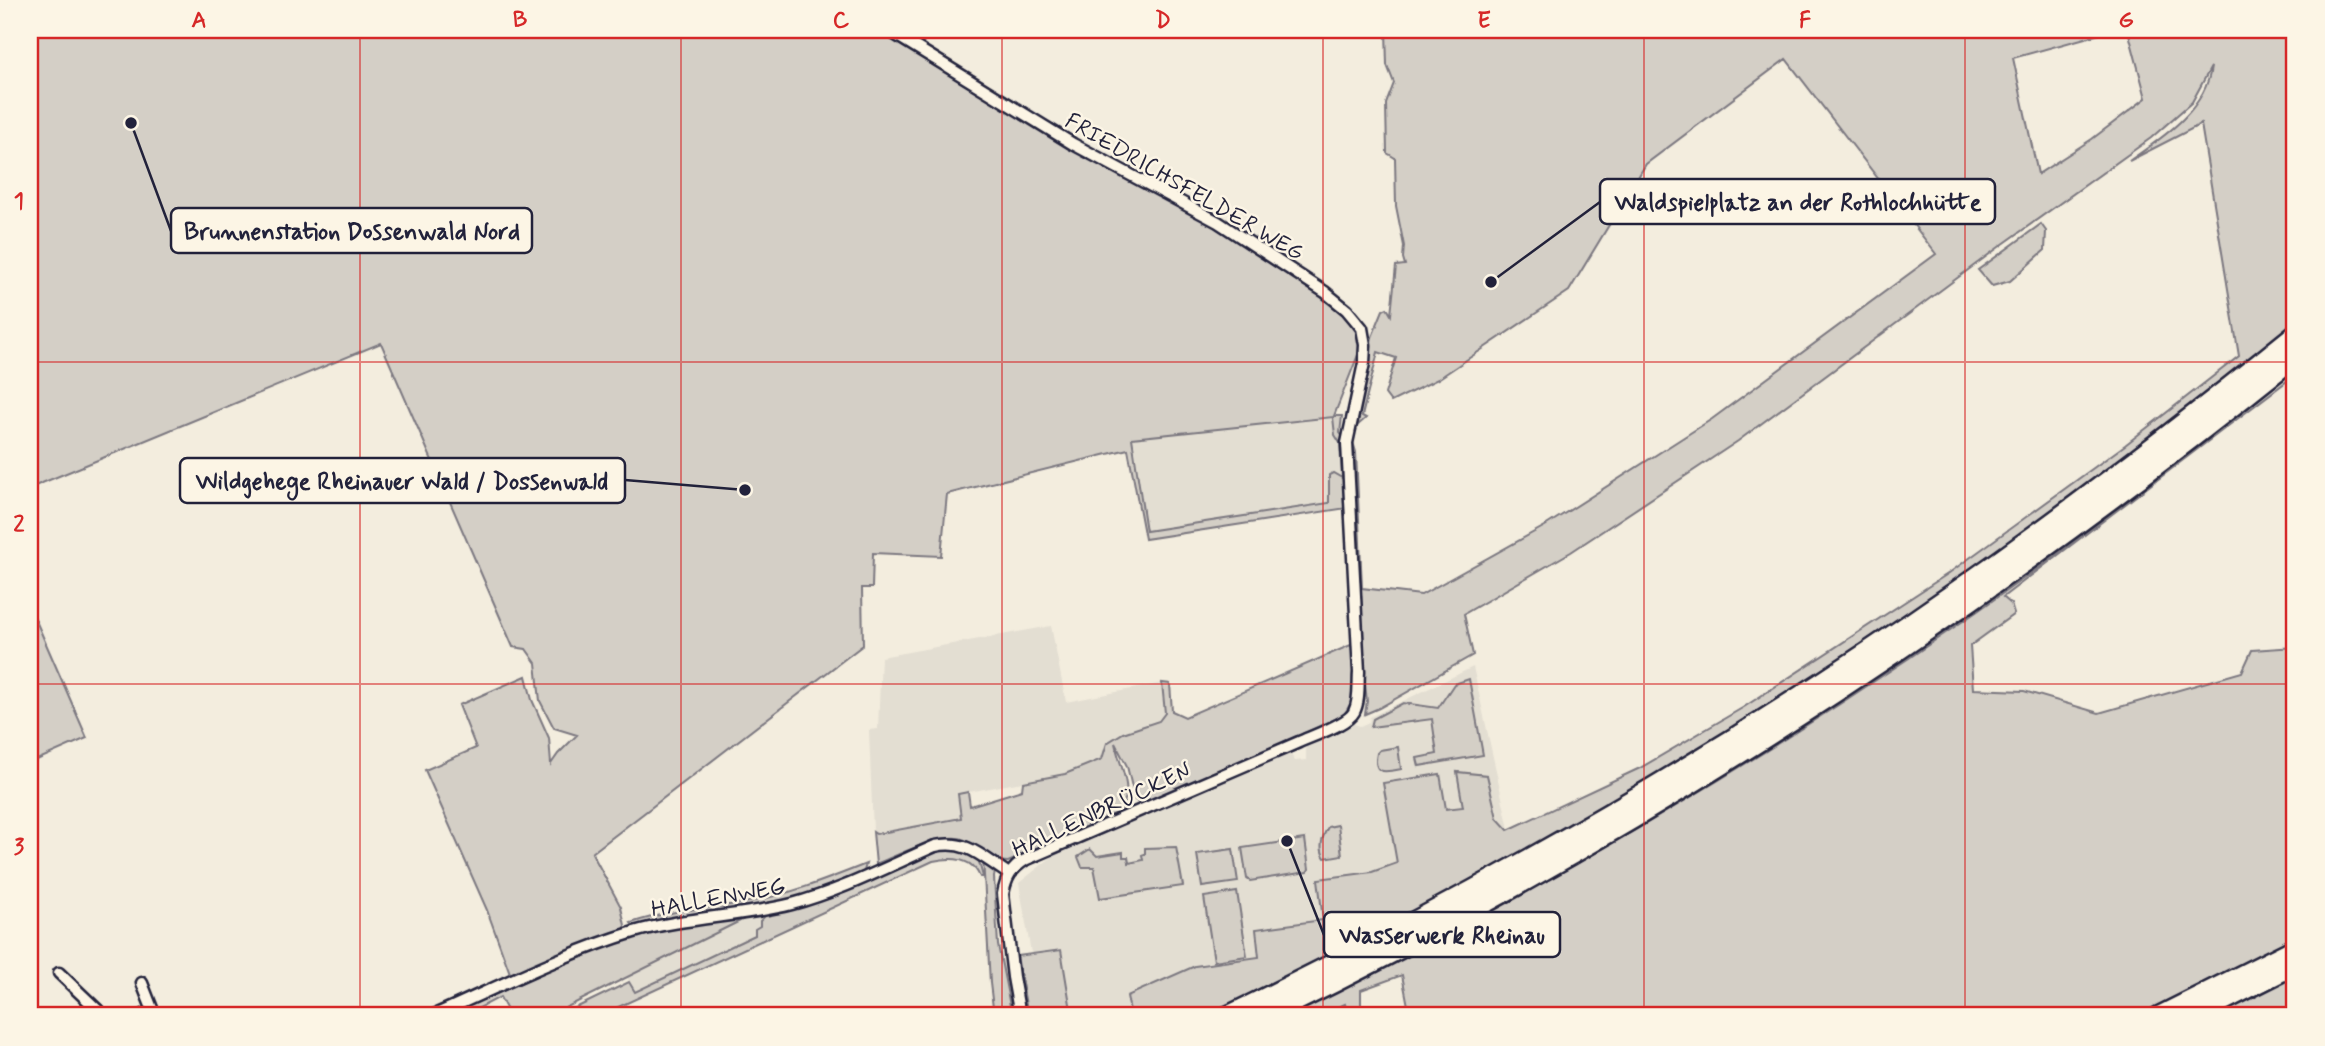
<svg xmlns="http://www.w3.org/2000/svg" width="2325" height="1046" viewBox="0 0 2325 1046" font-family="Mynerve,sans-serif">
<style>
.built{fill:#e3ded2}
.green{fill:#d4cfc6;stroke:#7b7880;stroke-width:2;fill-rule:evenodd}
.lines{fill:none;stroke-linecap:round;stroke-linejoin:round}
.street-casing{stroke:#22223b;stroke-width:15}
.highway-casing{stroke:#22223b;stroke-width:23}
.street{stroke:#fcf5e5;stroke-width:10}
.highway{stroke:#fcf5e5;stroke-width:18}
.grid{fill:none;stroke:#d62828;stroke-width:2;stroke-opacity:0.55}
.labels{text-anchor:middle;stroke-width:5;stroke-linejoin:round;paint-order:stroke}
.street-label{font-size:23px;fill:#22223b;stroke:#fcf5e5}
.leader{fill:none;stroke:#22223b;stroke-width:2.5}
.callout-dot{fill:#22223b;stroke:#fcf5e5;stroke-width:2.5}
.callout{fill:#fcf5e5;stroke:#22223b;stroke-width:2.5}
.callout-label{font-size:24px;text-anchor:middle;font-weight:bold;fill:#22223b}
.neatline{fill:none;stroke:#d62828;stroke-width:2.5}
.grid-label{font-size:23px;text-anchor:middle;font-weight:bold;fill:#d62828}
</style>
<rect width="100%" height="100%" fill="#f3edde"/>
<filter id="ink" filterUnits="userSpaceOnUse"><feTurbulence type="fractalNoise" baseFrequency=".0143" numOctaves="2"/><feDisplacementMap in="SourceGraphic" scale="14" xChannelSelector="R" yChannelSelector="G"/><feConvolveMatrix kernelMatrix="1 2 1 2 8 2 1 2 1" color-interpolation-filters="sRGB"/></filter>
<g filter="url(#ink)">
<!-- built -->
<path class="built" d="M1333,417L1335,435L1340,443L1343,501L1147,531L1132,438Z
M1051,626L1066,702L1162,683L1166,712L1159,720L1123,733L1102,759L1065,774L958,794L961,818L875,834L873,832L869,730L878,729L881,657Z
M1473,667L1509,829L1150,1016H1049L1031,953L1019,883L1058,852L1290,753L1295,761L1306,760V746L1354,724L1360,726L1369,722L1370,717Z
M769,912L755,935L635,993L627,977L754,914Z"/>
<!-- green -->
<path class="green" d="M30,30H881L1071,147L1214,225L1324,294L1348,320L1358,335L1361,347L1334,416H1342L1340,433L1344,438L1347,508L1145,539L1128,449L947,494L941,556L873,553L872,588H862L863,645L592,853L621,907L626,930L511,976L487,910L425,770L476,748L459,705L526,676L532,700L549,738L551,764L558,754L577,735L554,728L540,701L536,663L526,649L513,647L381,343L30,488ZM1333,417L1335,435L1340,443L1342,478L1333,473L1329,475V503L1146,531L1132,438Z
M1386,30H2114L2013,58L2038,174L2092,139L2146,98L2128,30H2295V323L2144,443L1937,594L1788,693L1636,788L1375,933L1206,1016H1131L1127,996L1195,966L1259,957L1256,929L1323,920L1318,879L1372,872L1397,863L1383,783L1440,774L1446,809L1463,807L1457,772L1487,775L1497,818L1508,830L1640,768L1744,707L1949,573L2125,445L2239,356L2201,124L2129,161C2162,138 2206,110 2211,67L2192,102L2151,138L1999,247L1738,441L1571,552L1464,614L1473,655L1379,708L1365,714L1367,701L1363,668L1352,439L1356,452L1362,588L1421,595L1545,526L1712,419L1936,254L1786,59L1646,164L1569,291L1438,379L1391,402L1385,394L1396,358L1378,352L1362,416L1366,418L1358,425L1355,421L1372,337L1383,310L1387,308L1391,315L1396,266L1405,265L1403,258L1404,246L1396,206L1395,158L1387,153L1386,104L1394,83L1387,65Z
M2041,224L2046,231L2045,250L2010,281L1992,286L1978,270Z
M2295,369V375L2003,597L2011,604L2014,614L1970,646L1973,689L2024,691L2099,713L2242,672L2252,650L2295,647V937L2137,1016H1410L1402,975L1361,990V1016H1348L1345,1004L1319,1016H1289C1389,965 1489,913 1587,858C1835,716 2075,552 2295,369Z
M30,607L87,738L30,763Z
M1353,644L1355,682L1353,699L1344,715L1143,806L1135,800L1127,766L1115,743C1121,772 1137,791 1116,817L1008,862C991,862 979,847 965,840C945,830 896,856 876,864L873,832L876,834L961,818L958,794L968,792L970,806L1022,790L1023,782L1065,774L1102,759L1107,743L1123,733L1159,721L1165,713L1162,683L1170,684L1172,711L1185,717Z
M1469,679L1483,755L1419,766L1417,758L1437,754L1432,719L1371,727L1373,719L1403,703L1438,708L1454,684Z
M1398,747L1401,769C1386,772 1372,776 1377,753L1380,750Z
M1338,825L1342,855L1325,858C1318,848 1322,837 1328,827Z
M1305,839L1309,869L1307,872L1250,881L1247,879L1242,848Z
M1176,847L1183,886L1100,898L1094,867H1082L1078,857L1090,849L1097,856L1123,852V857H1128L1129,863L1143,860L1142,855L1145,854V848Z
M941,848L965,851L978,858L983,877H980C972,857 951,857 933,861L599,1016H559L629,982L635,992L755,935V929L760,926V921L769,912Z
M1233,849L1238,882L1202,887L1197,854Z
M983,857L996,866L994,877L998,945L1012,1016H994L990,983Z
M866,864L864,871L858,875C789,911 709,910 635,928L631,923C668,910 705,909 743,903C785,896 826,880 866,864Z
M1237,892L1247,956L1214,961L1204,897Z
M754,914L549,1016H510L500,997L464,1016H454L453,1013C514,986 574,957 637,936C675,924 715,920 754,914Z
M1061,950L1072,1016H1028L1017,956Z
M2295,976V1016H2215Z"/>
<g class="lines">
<defs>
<path id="street" d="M888,30L1073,144L1218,222L1325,292L1347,310L1362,328L1365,345L1364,363L1347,443L1359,672C1358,683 1360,701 1354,712C1348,724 1312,736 1299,742L1025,860C1011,869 1006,878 1003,894L1013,977L1020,1016
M59,973L104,1016
M141,1016L153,1011L142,983
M432,1016C498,987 565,953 634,932C686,917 740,917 792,904C841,891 889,866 935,846C968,839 983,858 1009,874"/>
<path id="highway" d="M1227,1016C1450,908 1665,787 1870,650C2017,552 2158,445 2295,334
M1267,1016C1635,838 1977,613 2295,357
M2159,1016L2295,948
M2194,1016L2295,965"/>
</defs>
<!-- street casing -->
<use href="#street" class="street-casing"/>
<!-- highway casing -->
<use href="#highway" class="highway-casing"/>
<!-- street -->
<use href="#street" class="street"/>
<!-- highway -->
<use href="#highway" class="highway"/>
</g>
</g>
<!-- grid -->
<path class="grid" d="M360,30V1016M681,30V1016M1002,30V1016M1323,30V1016M1644,30V1016M1965,30V1016M30,362H2295M30,684H2295"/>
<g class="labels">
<!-- street labels -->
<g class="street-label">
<text transform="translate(1185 186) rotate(30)" y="8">FRIEDRICHSFELDER WEG</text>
<text transform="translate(1101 809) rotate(-25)" y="8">HALLENBRÜCKEN</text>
<text transform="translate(718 897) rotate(-10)" y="8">HALLENWEG</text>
</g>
</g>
<!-- callouts -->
<path class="leader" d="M1491 282L1600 202M131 123L171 231M745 490L625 480M1287 841L1324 935"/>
<g class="callout-dot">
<circle cx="1491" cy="282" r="7"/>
<circle cx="131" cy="123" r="7"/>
<circle cx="745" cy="490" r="7"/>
<circle cx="1287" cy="841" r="7"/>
</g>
<g class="callout">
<rect x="1600" y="179" width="395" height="45" rx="7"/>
<rect x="171" y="208" width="361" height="45" rx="7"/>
<rect x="180" y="458" width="445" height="45" rx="7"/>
<rect x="1324" y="912" width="236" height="45" rx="7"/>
</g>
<g class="callout-label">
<text x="1798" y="210">Waldspielplatz an der Rothlochhütte</text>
<text x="352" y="239">Brunnenstation Dossenwald Nord</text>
<text x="402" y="489">Wildgehege Rheinauer Wald / Dossenwald</text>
<text x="1442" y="943">Wasserwerk Rheinau</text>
</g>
<!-- margin -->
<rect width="2325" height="1046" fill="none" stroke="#fcf5e5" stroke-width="77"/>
<rect x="38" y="38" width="2248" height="969" class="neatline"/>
<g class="grid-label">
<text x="199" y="27">A</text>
<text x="520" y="27">B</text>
<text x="841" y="27">C</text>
<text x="1163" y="27">D</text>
<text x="1484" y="27">E</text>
<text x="1805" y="27">F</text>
<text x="2126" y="27">G</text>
<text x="19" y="208">1</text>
<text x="19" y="531">2</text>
<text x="19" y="854">3</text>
</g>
</svg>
